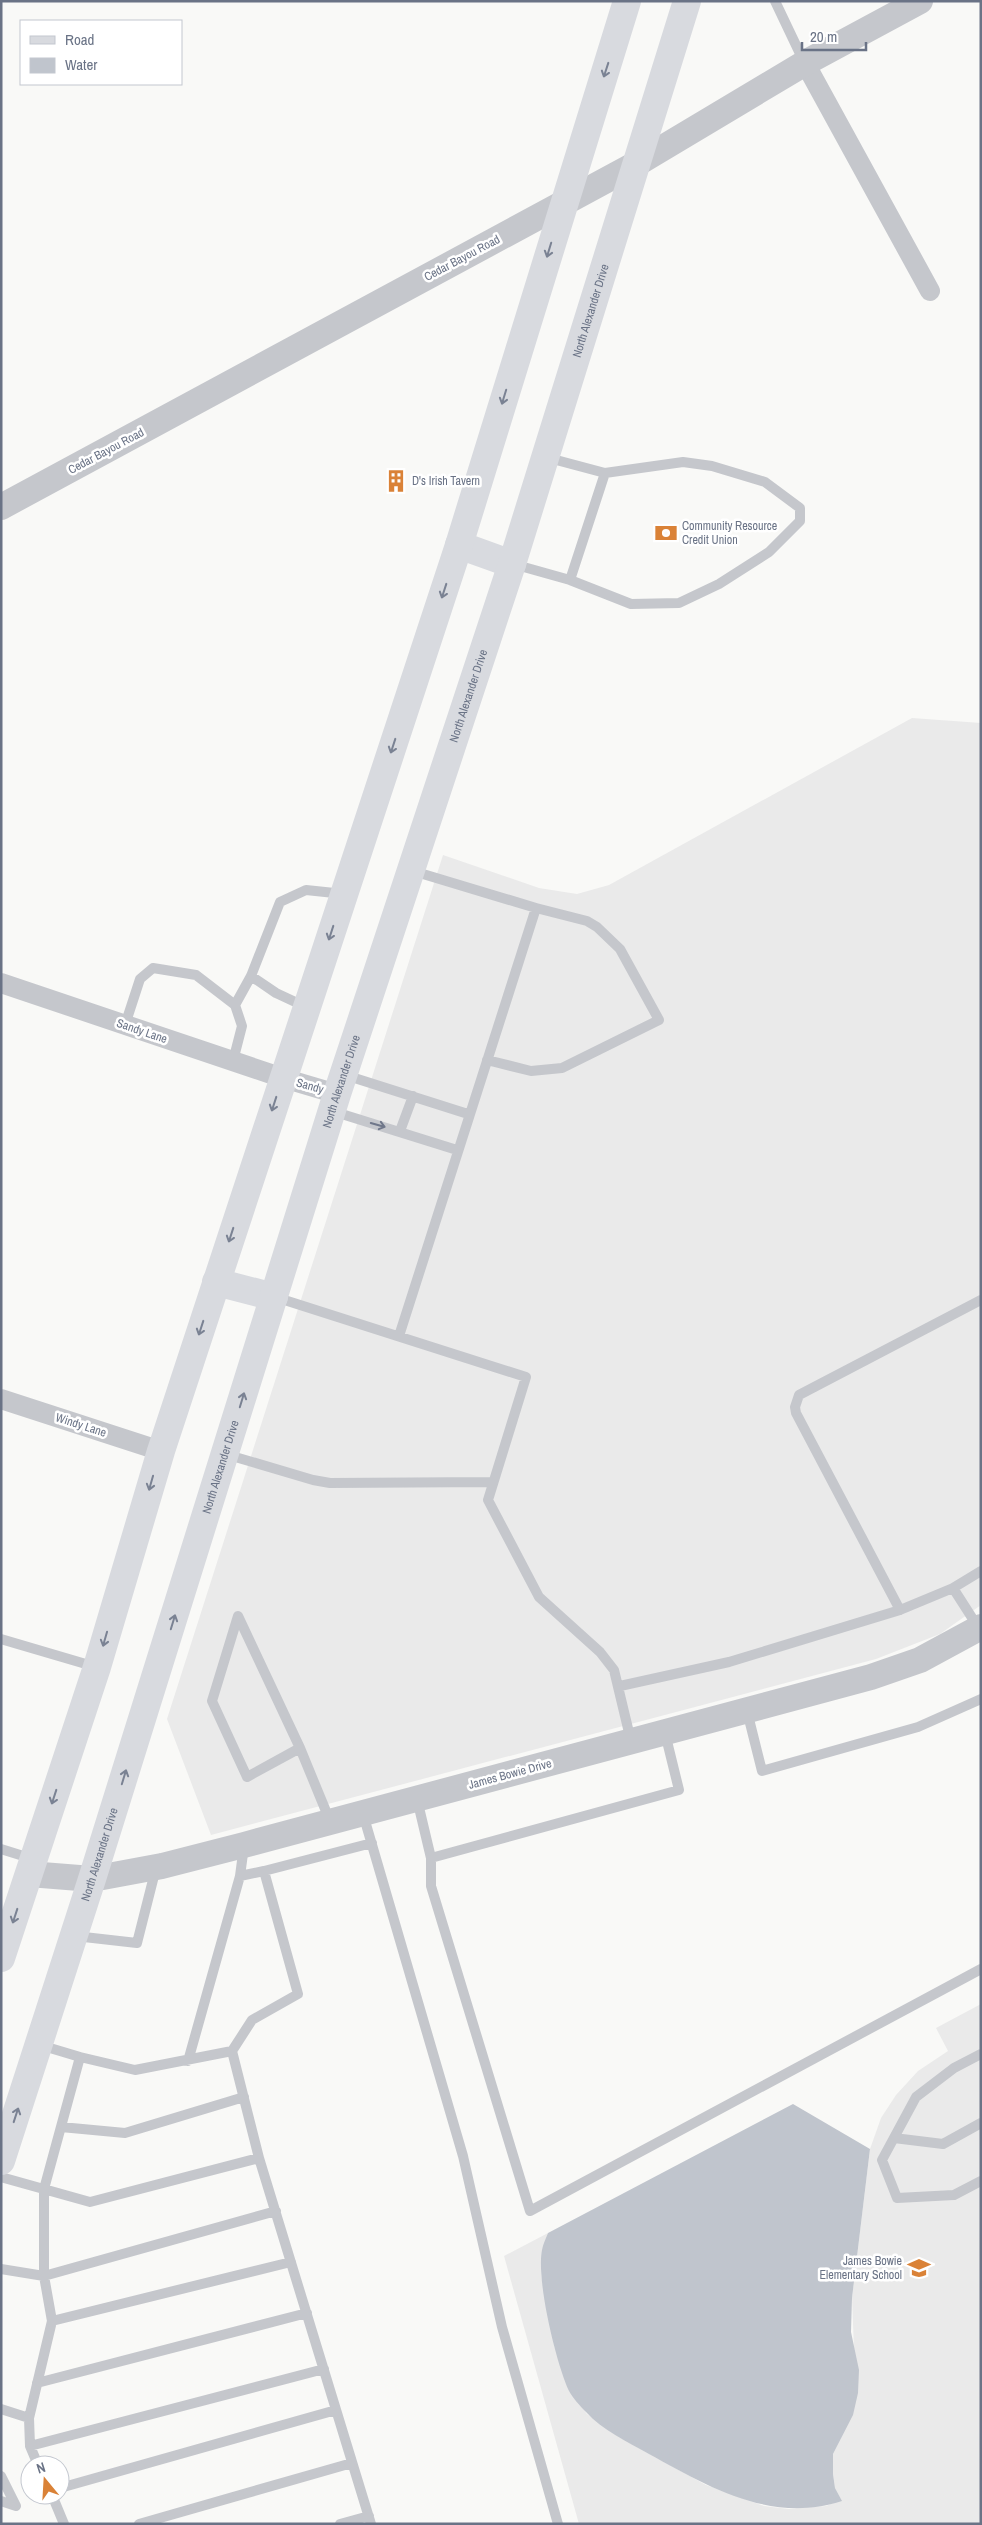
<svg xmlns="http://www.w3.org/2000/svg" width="982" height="2525" viewBox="0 0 982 2525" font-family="'Archivo Narrow',sans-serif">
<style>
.built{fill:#eaeaea}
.water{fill:#c0c5cd}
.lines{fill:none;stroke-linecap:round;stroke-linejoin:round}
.service{stroke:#c5c7cc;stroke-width:10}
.minor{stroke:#c5c7cc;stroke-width:20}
.tertiary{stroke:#c5c7cc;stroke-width:26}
.primary{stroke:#d8dadf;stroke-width:28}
.oneway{stroke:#7a8293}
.oneway2{stroke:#6f778a}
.labels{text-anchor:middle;stroke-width:5;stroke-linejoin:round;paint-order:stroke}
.street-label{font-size:12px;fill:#6a7386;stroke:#fff}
.poi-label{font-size:12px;fill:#6a7386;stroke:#fff;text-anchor:start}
</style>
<rect width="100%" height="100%" fill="#f9f9f7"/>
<!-- built -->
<path class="built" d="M912,718L981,723V1605L940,1634L876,1659L211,1835L167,1719L443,855L539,888L577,894L609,885Z
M981,2004V2524H579L504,2256L548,2233L542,2251L541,2275L555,2348L570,2392L587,2414L619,2437L706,2485L764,2506L789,2509L826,2506L841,2500L835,2488L833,2474V2454L841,2438L854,2349L852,2298L870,2149L881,2118L896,2095L918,2071L948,2051L936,2028Z"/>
<!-- water -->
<path class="water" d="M793,2104L870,2149L852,2298L851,2332L859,2370L858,2393L853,2415L833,2454V2474L835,2488L842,2501C771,2524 709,2487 649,2454C628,2442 602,2430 586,2412C580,2406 573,2398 569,2391C556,2363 536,2280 542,2250C543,2244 546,2238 548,2233Z"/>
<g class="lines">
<!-- service -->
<path class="service" d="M775,1L804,62
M513,564L570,580L605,473L545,457
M570,580L631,604L679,603L719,584L769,552L800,521V508L765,482L712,466L683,462L605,473
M413,871L536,908L587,921L597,927L620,949L659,1020L562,1068L531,1071L487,1060
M251,976L276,993L306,1007
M235,1005L251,976L280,902L306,890L344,894
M125,1025L140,979L153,968L196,975L235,1005L242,1026L233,1061
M345,1075L468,1114
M332,1111L457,1150
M400,1131L413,1096
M275,1297L526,1377L488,1500L539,1597L600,1652L614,1670L631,1741
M399,1336L536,908
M225,1454L313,1480L330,1483L492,1482
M953,1588L978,1627
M900,1610L796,1413L795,1407L799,1395L981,1300
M1,1639L96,1667
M620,1686L729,1662L900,1610L953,1588L981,1571
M747,1711L762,1771L918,1727L981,1699
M300,1748L247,1777L212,1701L238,1616L300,1748L330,1821
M417,1799L431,1858L679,1790L665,1733
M363,1814L463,2156L502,2327L558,2524
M1,1849L33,1859
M431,1858V1886L530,2211L981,1969
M240,1876L264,1871
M75,1936L137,1943L156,1868
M40,2045L80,2057
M232,2051L259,2158L371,2524
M981,2054L954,2068L916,2097L882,2160L897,2198L954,2195L981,2181
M188,2061L240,1876L244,1846
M61,2127L125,2133L244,2097
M894,2138L943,2144L981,2123
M1,2177L90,2202L259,2158
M1,2269L44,2276L276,2211
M52,2321L291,2262
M37,2383L307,2313
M1,2409L29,2418L30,2446L38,2465
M29,2418L52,2321L44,2276V2189L80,2057L135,2070L232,2051L252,2020L298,1994L264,1871L372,1843
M30,2446L324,2369
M1,2476L16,2506L1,2501
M60,2488L336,2410
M52,2495L64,2524
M139,2524L352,2463
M340,2524L369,2516"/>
<!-- minor -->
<path class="minor" d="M805,63L930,291
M1,983L283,1078L337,1094
M1,1399L161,1451"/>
<!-- tertiary -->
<path class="tertiary" d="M1,507L636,164L805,63L920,1
M29,1874L92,1879L162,1866L244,1845L871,1677L920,1660L981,1627"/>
<!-- primary -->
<g class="primary">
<path d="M459,545L512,564"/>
<path d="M216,1282L274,1297"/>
<path d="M1,1958L97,1667L161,1451L459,545L627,1"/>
<path id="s1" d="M1,2161L92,1879L337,1094L512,564L687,1"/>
</g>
</g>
<!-- one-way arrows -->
<defs><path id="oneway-shaft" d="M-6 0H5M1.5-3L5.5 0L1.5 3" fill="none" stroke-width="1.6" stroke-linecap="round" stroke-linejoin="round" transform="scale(1.25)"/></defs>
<g class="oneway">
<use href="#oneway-shaft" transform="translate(606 70) rotate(108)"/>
<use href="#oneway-shaft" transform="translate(549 250) rotate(107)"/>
<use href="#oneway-shaft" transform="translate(504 397) rotate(107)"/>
<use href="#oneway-shaft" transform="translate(444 591) rotate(108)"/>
<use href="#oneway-shaft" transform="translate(393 746) rotate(108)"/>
<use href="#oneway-shaft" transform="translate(331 933) rotate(108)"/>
<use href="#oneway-shaft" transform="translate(274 1104) rotate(108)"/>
<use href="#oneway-shaft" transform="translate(231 1235) rotate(108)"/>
<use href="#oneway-shaft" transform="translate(201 1328) rotate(108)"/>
<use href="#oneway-shaft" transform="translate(242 1400) rotate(-73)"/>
<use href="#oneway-shaft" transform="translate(151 1483) rotate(106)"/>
<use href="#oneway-shaft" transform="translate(173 1622) rotate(-73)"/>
<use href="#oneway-shaft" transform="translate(105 1639) rotate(106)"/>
<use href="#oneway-shaft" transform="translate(124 1777) rotate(-73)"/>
<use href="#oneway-shaft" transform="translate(54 1797) rotate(108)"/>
<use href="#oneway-shaft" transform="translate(15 1916) rotate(108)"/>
<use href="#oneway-shaft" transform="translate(16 2115) rotate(-72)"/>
</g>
<use class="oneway2" href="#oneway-shaft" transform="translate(378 1125) rotate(16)"/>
<!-- icons -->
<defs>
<symbol id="building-bare" viewBox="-9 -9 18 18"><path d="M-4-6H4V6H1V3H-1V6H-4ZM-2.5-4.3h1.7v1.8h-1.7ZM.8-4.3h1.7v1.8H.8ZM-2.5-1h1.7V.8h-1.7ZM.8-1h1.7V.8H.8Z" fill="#da8237" stroke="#fff" stroke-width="2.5" paint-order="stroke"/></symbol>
<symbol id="bank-bare" viewBox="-9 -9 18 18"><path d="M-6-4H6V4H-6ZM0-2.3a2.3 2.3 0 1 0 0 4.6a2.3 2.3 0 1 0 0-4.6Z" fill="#da8237" stroke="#fff" stroke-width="2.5" paint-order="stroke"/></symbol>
<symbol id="school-bare" viewBox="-9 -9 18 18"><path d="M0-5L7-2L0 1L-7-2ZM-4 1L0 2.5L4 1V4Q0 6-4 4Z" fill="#da8237" stroke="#fff" stroke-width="2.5" paint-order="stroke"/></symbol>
</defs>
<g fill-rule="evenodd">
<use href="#building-bare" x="380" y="465" width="32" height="32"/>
<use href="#bank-bare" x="650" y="517" width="32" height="32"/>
<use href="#school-bare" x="903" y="2252" width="32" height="32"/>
</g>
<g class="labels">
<!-- street labels -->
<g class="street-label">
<text transform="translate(462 258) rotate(-28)" y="4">Cedar Bayou Road</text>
<text dy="4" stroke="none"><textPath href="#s1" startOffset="1942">North Alexander Drive</textPath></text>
<text transform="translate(106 451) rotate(-28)" y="4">Cedar Bayou Road</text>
<text dy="4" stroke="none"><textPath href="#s1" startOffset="1538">North Alexander Drive</textPath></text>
<text transform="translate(142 1031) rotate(19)" y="4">Sandy Lane</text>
<text dy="4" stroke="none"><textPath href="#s1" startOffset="1132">North Alexander Drive</textPath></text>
<text transform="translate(310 1086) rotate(16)" y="4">Sandy</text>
<text transform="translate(81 1425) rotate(18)" y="4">Windy Lane</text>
<text dy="4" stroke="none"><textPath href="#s1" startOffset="728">North Alexander Drive</textPath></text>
<text transform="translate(510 1774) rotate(-15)" y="4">James Bowie Drive</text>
<text dy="4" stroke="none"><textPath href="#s1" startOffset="322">North Alexander Drive</textPath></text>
</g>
<!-- poi labels -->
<g class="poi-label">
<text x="412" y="485">D's Irish Tavern</text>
<text x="682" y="530">Community Resource<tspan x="682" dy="14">Credit Union</tspan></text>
<text x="902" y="2265" text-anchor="end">James Bowie<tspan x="902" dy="14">Elementary School</tspan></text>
</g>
</g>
<!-- border -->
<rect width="982" height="2525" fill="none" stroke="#6a7386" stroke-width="5"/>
<!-- legend -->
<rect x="20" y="20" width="162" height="65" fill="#ffffff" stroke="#c3c7cf"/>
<rect x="30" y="36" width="25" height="8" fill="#d8dadf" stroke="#c3c7cf"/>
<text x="65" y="45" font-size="15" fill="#6a7386">Road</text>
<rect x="30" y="58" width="25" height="15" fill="#c0c5cd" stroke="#c3c7cf"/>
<text x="65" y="70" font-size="15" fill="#6a7386">Water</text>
<!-- north arrow -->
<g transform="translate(45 2480) rotate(342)"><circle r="24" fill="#ffffff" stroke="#c3c7cf"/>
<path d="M0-4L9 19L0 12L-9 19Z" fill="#da8237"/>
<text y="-8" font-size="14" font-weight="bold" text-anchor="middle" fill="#6a7386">N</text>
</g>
<!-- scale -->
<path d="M802 42v8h64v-8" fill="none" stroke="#6a7386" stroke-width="2.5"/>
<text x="810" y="42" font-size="15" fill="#6a7386" stroke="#ffffff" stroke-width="4" paint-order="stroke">20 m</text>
</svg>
